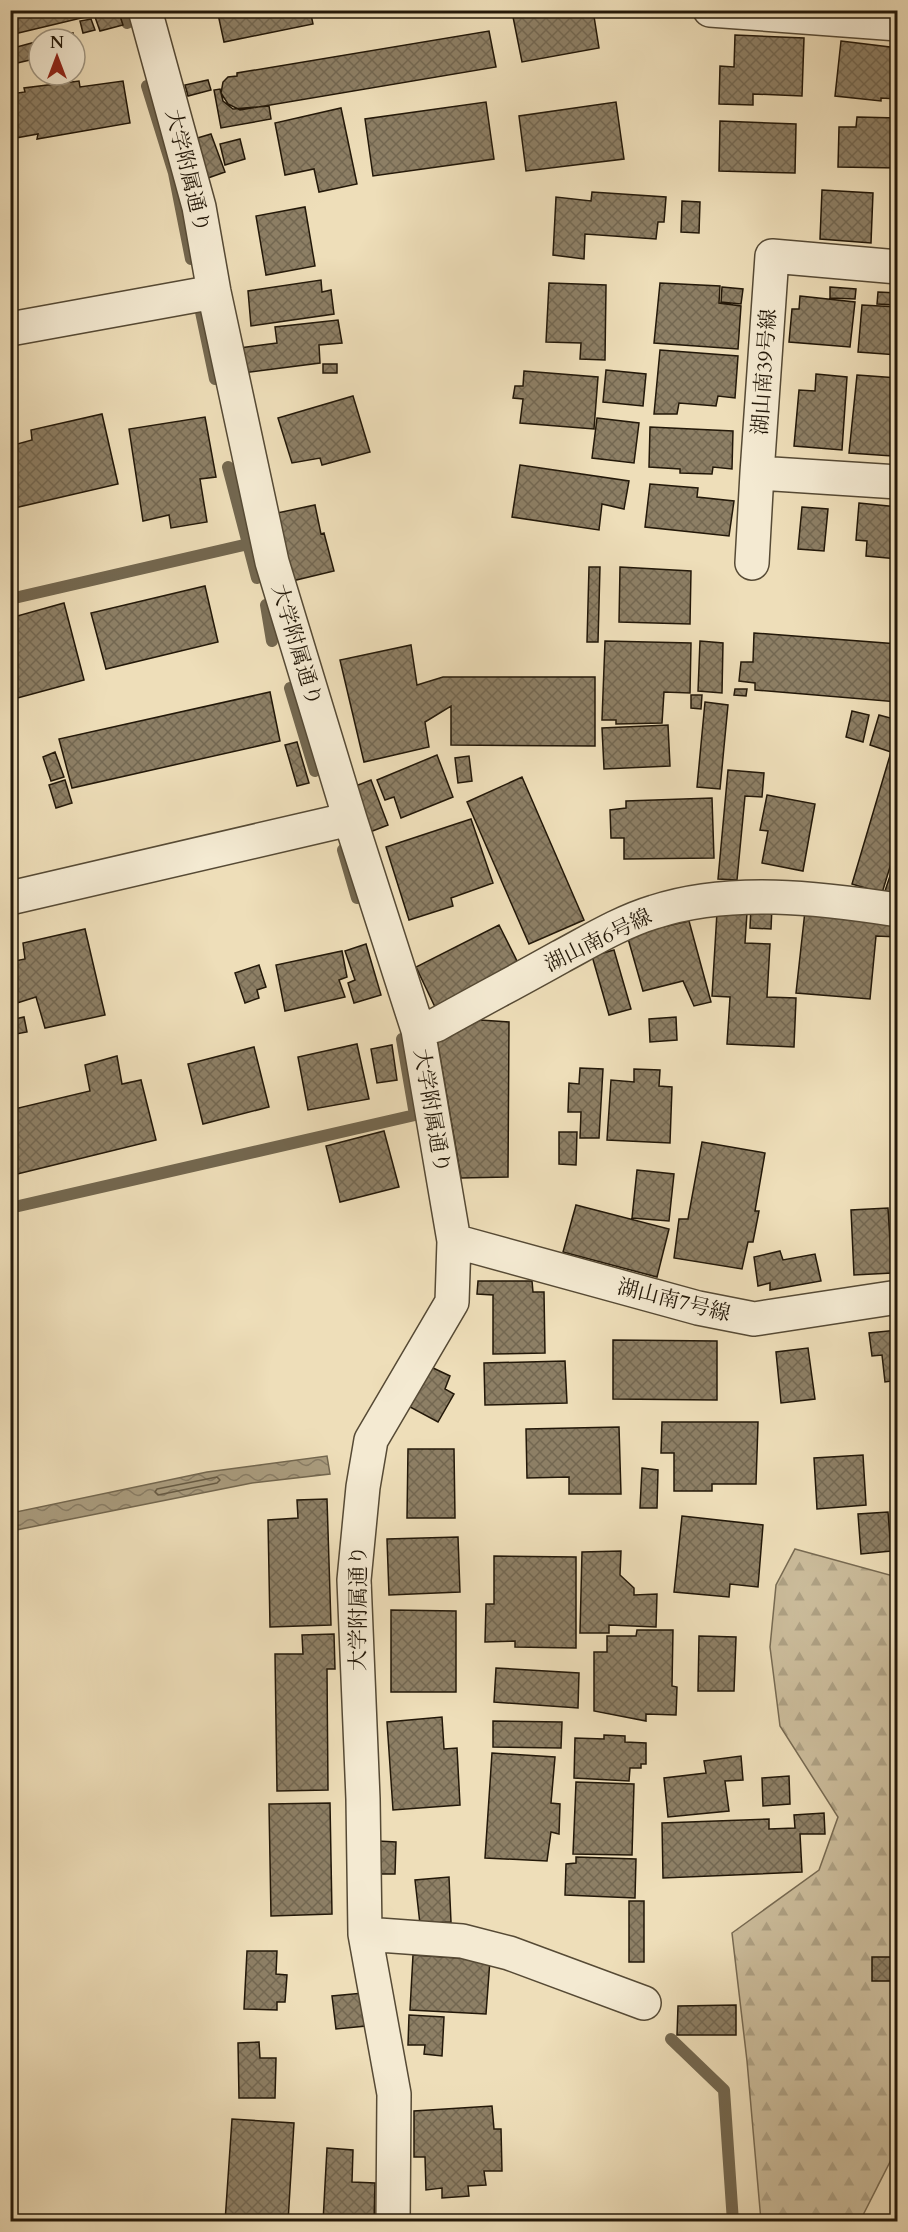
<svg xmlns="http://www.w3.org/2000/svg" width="908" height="2232" viewBox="0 0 908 2232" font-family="Cardo,'Noto Serif JP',serif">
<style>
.forest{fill:url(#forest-firs);stroke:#776a52;stroke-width:1.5}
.water{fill:url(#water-waves);stroke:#73674f;stroke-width:1.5}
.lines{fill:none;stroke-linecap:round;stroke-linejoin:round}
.shore{stroke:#665a43;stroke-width:1.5}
.stream{stroke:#73674f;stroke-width:12}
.building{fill:url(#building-cross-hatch);stroke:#231809;stroke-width:1.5}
.minor-casing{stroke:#564a35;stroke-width:36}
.minor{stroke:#f4ead2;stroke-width:33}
.labels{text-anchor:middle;stroke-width:6;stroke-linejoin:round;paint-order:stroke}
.street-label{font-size:21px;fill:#231809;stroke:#f4ead2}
</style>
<defs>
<pattern id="forest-firs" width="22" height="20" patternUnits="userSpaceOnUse" patternTransform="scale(1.5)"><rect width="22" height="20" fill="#cbbc9b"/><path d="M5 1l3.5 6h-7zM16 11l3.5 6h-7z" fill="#aea184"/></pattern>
<pattern id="water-waves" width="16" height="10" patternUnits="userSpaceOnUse" patternTransform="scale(1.5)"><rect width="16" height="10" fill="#a99b7d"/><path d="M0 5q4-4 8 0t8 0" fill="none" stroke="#897d65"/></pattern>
<pattern id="building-cross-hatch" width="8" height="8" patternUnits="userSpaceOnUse" patternTransform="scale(1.5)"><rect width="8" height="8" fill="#8d7f65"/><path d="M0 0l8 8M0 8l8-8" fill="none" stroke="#736751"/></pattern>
</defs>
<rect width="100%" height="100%" fill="#eedeb9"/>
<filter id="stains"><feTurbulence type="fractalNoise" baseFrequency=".00333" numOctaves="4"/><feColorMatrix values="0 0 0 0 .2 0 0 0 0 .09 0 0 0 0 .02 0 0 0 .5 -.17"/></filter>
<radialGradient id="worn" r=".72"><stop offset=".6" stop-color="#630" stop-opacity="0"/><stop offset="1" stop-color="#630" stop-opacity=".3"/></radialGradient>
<!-- forest -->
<path class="forest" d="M795,1549L897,1577V2148L860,2221H761L747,2061L732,1933L819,1870L838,1817L780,1726L770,1647L776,1585Z"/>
<!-- water -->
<path class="water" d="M327,1456L330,1474L252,1483L11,1531V1513L207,1472Z"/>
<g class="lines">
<!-- shore -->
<path class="shore" d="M217,1477L220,1480L217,1483L158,1495L155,1492L157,1489Z"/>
<!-- stream -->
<path class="stream" d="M124,10L127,23
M147,86L174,173L191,259
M201,312L215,379
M228,467L257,578
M10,599L244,545
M266,605L272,641
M290,688L315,771
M343,850L357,898
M10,1208L415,1115L402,1039
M671,2039L724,2090L733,2222"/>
</g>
<!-- building -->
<path class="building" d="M10,10H93L94,15L10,35Z
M118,10L123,25L100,31L95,17Z
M204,10H310L313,24L224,42L218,14L205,16Z
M348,10H373L349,15Z
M593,10L599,48L522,62L512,12Z
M91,19L95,30L83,33L80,21Z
M489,31L496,67L240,110L228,104L221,93L223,82L228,77L237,76V73Z
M73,33L74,39H47Z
M735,35L804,38L802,96L753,94V105L719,104L720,66L734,67Z
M39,41V58L17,63L13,48Z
M841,41L898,48V99L881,98V101L835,96Z
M208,80L211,90L188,96L185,85Z
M79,81L80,87L123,81L130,123L37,139L38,134L10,139V88L11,94L25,92L24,88Z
M220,89L223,101L233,109L269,106L271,119L221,128L214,90Z
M486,102L494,159L373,176L365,119Z
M616,102L624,159L526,171L519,116Z
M341,108L357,184L319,192L314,169L285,175L275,123Z
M857,117L898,118V168L838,167L839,127H856Z
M720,121L796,124L795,173L719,171Z
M211,134L225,172L208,178L194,139Z
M240,139L245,159L225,165L220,144Z
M895,176L898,177V223L893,222Z
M822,190L873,193L871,243L820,239Z
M592,192L666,197L664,222H658L656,239L585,234L584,259L553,255L556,197L591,201Z
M682,201L700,202L699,233L681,232Z
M305,207L315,266L266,275L256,216Z
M321,280L322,292L331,290L334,314L251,326L248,291Z
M549,283L606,285L605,360L580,359L581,343L546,342Z
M660,283L720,286L719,303L741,306L738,349L654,343Z
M722,287L743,289L741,304L721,302Z
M830,287L856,289L855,299L830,298Z
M878,292L898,293V305L877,304Z
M800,296L855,302L850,347L789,342L792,309H799Z
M862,305L898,307V355L858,352Z
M338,320L342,343L319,345L320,363L243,373L240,348L277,343L275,327Z
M660,350L738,356L735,398L718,396L716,406L679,403L677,414H654Z
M323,364H337V373H323Z
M606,370L646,374L643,406L603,402Z
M524,371L598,377L594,429L520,423L523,399L513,398L515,386H523Z
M816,374L847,377L842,450L794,446L799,390L815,391Z
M857,375L898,378V428L894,427L892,456L849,453Z
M353,396L370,452L322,465L320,458L292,463L278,418Z
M102,414L118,484L10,509V446L32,440L31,430Z
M205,417L216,477L200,479L207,522L171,528L169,515L143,521L129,429Z
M597,418L639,423L634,463L592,458Z
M650,427L733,431L732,469L713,467L712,474L680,473V469L649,467Z
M520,465L629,481L624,509L602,504L599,530L512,517Z
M650,484L698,488L697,497L734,501L729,536L645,527Z
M859,503L898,507V559L866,556L867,541L856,540Z
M315,505L321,534L324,533L334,571L292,581L277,513Z
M802,507L828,509L824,551L798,549Z
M589,567H600L598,642H587Z
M620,567L691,571L690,624L619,622Z
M205,586L218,642L106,669L91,613Z
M64,603L84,680L10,700V618Z
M754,633L898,644V702L755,690V683L739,681L741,662H753Z
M605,641L691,643L690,693L664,692L662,723L616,724V720H602Z
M700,641L723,643L722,693L698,691Z
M411,645L417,685L443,677H595V746L451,745V706L425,722L429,747L364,762L340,660Z
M735,689H747L746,696L734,695Z
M270,692L280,741L72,788L59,739Z
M691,695H702L701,709L691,708Z
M705,702L728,705L720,789L697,787Z
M852,711L869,715L863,742L846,737Z
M879,715L898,720V841L882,893L852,884L891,752L870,745Z
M668,725L670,766L604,769L602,728Z
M297,742L309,783L297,786L285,745Z
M55,752L64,777L51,781L43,757Z
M437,755L453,797L401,818L394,797L385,800L377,780Z
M469,756L472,781L458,783L455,758Z
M728,770L764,773L762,797L745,796L737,880L718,879Z
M522,777L584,920L529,944L467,802Z
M65,780L72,803L56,808L49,785Z
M371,780L388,825L370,832L353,787Z
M767,795L815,804L803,871L762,863L768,831L760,830Z
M712,798L714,858L624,859V838H611L610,810L626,808V801Z
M471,819L493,883L451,898L453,906L409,920L386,847Z
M898,852V896L885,891Z
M751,906L772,907L771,929L750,928Z
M805,911L898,920V937L876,936L870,999L796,993Z
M717,912L747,913L745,943L770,944L767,997L796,998L794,1047L727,1044L730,997L712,996Z
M689,921L711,1002L694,1006L683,981L643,991L627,935Z
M499,925L519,965L435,1007L416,967Z
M85,929L105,1015L45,1028L36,997L17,1003L10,962L25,959L23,943Z
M366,944L381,995L354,1003L348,983L355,980L345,951Z
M614,950L631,1009L609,1015L592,956Z
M342,951L347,977L339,980L345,997L285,1011L276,965Z
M259,965L266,987L257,990L259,998L245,1003L235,973Z
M10,990L16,1013L10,1015Z
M24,1017L27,1032L10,1035V1020Z
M676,1017L677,1040L650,1042L649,1019Z
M480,1020L509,1022L508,1177L461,1178L437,1040Z
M357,1044L369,1099L308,1110L298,1057Z
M392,1045L397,1080L377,1083L371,1049Z
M254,1047L269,1107L203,1124L188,1064Z
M117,1056L122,1084L141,1080L156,1140L13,1175L10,1110L90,1091L85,1065Z
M580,1068L603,1069L599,1138H580L581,1112H568L569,1083L579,1084Z
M634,1069L660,1070L659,1086L672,1087L670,1143L607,1140L611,1080L634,1082Z
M384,1131L399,1187L340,1202L326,1146Z
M559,1132H577L576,1165L559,1164Z
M702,1142L765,1153L755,1211H759L753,1242H748L742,1269L674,1258L679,1219H688Z
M637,1170L674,1174L669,1221L632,1218Z
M576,1205L669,1229L657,1277L563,1252Z
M888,1208L892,1273L854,1275L851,1210Z
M780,1251L783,1260L815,1254L821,1281L770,1290V1283L758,1286L754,1257Z
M478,1281H532L533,1292H544L545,1353L493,1354V1295L477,1294Z
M898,1330V1380L885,1382L882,1355L872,1356L869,1333Z
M613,1340L717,1341V1400L613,1399Z
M808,1348L815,1399L781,1403L776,1352Z
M565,1361L567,1403L485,1405L484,1363Z
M431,1367L450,1376L445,1389L454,1394L438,1422L410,1407Z
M662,1422H758L756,1484H712V1491H674V1453H661Z
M619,1427L621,1494H569V1477L527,1478L526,1429Z
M408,1449H454L455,1518H407Z
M863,1455L866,1505L817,1509L814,1458Z
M642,1468L658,1470L657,1508H640Z
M327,1499L331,1625L270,1627L268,1520L298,1518L297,1500Z
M888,1512L891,1551L861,1554L858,1514Z
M682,1516L763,1525L758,1587L730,1584L729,1597L674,1592Z
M458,1537L460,1592L389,1595L387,1539Z
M621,1551L620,1575L634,1588V1595L657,1594L656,1627L609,1625V1633H580L582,1552Z
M494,1556L576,1557V1648L515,1647V1641L485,1642L486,1604H494Z
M391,1610L456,1611V1692H391Z
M637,1630H673L672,1686L677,1687L676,1715L646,1714V1721L594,1711V1652H607V1636H636Z
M334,1634L335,1669H327L328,1790L277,1791L275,1654H303L302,1635Z
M699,1636L736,1637L734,1691H698Z
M496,1668L579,1673L578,1708L494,1702Z
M442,1717L444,1749L457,1748L460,1805L393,1810L387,1722Z
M493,1721L562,1722L561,1748L493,1747Z
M604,1735L625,1736V1742L646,1743V1764H641V1768H630L629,1781L574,1778L575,1738L604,1739Z
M492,1753L555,1757L551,1803L560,1804L559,1834L551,1832L547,1861L485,1858Z
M741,1756L743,1780L725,1781L729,1811L668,1817L664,1778L706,1773L704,1761Z
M789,1776L790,1804L763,1806L762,1778Z
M576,1782L634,1784L632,1855L573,1854Z
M330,1803L332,1914L271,1916L269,1804Z
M824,1813L825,1834H800L802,1872L663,1878L662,1823L769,1819V1829L795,1828L794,1815Z
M378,1841L396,1842L395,1874H377Z
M576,1857L636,1859L635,1898L565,1895L566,1864L576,1863Z
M449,1877L451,1922L420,1924L415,1880Z
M629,1901H644V1962H629Z
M247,1951H277L276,1974L287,1975L285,2002H277V2010L244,2009Z
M413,1955L490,1960L486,2014L410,2010Z
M872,1957H898V1981H872Z
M363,1993L366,2026L336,2029L332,1996Z
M736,2005V2035H677L678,2006Z
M409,2015L444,2017L442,2056L424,2054L425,2045H408Z
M259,2042L260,2058H276L275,2098H239L238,2043Z
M492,2106L494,2129H501L502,2171H484L486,2185L468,2186L469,2196L442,2198V2188L426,2190L425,2157H414V2111Z
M232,2119L294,2123L288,2222H225Z
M327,2148L353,2150L352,2182L375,2183L374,2222H323Z"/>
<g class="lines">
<defs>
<path id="minor" d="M145,10L199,207L214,292L272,562L350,819L418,1030L454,1241L452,1302L371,1440L363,1487L354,1580L363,1799L365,1934L394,2094L393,2222
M710,10L898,24
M898,267L772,256L757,473L898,482
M10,329L214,292
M752,563L757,473
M10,898L350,819
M418,1030L436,1025C477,1002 519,980 560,957C590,941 621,922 654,912C730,887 820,898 898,910
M454,1241L698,1308L754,1319L898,1297
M365,1934L462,1941L509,1953L644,2003"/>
</defs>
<!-- minor casing -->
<use href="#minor" class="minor-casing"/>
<!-- minor -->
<use href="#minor" class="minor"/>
</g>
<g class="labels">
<!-- street labels -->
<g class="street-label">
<text transform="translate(188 171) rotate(76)" y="7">大学附属通り</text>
<text transform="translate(764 372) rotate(-86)" y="7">湖山南39号線</text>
<text transform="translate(297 645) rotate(73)" y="7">大学附属通り</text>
<text transform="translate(598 940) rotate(-26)" y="7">湖山南6号線</text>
<text transform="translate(432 1111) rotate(80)" y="7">大学附属通り</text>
<text transform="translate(674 1300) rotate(14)" y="7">湖山南7号線</text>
<text transform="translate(358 1608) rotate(-90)" y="7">大学附属通り</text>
</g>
</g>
<!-- margin -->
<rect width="908" height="2232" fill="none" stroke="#eedeb9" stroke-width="36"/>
<rect x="12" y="12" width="884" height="2208" fill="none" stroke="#231809" stroke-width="3"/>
<rect x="18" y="18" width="872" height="2196" fill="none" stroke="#231809" stroke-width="1.5"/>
<!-- north arrow -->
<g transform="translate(57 57)"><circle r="28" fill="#f4ead2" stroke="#a09682" stroke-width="1.5"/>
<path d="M0-4.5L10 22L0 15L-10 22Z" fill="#8f2418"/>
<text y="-9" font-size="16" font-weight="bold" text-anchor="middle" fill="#231809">N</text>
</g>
<rect width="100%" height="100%" filter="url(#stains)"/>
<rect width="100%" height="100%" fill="url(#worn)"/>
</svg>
